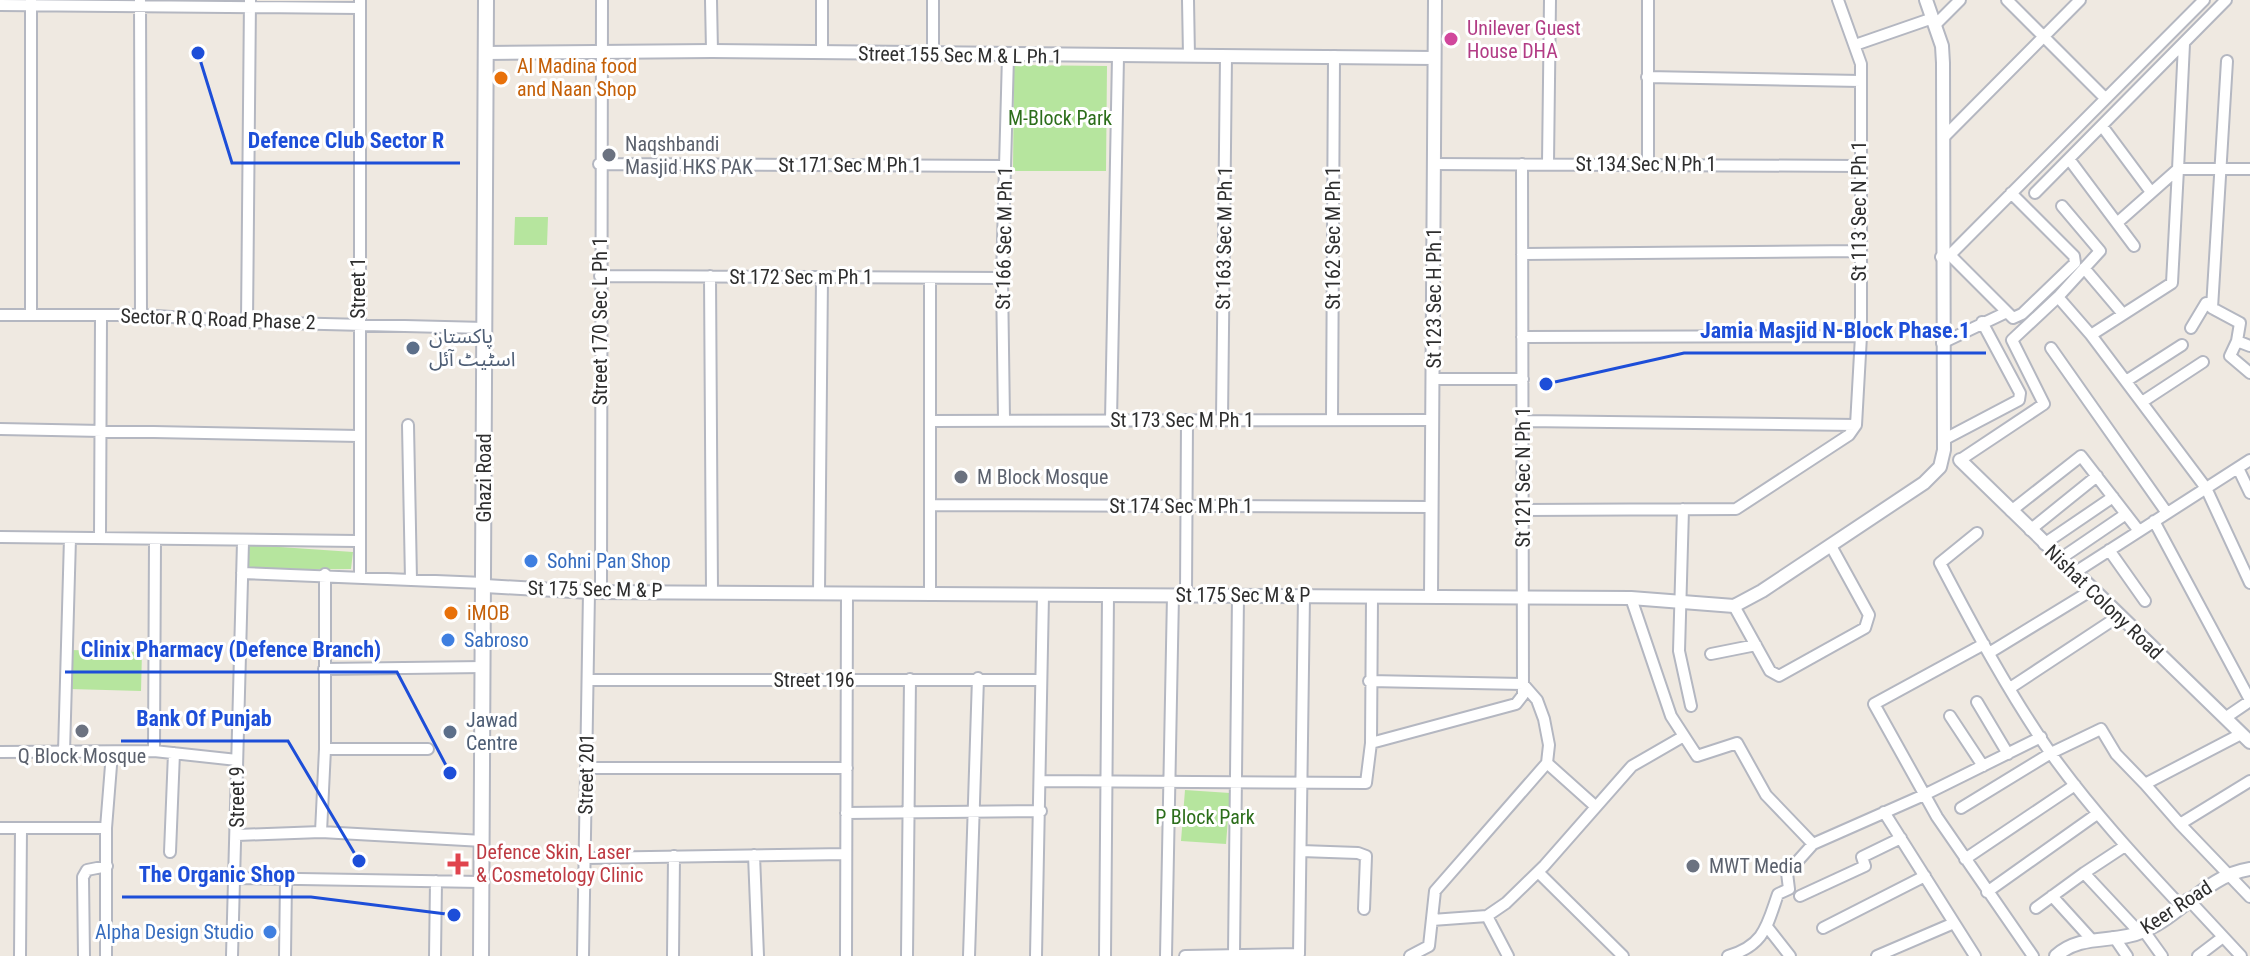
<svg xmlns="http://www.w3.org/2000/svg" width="2250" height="956" viewBox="0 0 2250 956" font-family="'Roboto Condensed','Noto Sans Arabic',sans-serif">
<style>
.green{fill:#b6e59e}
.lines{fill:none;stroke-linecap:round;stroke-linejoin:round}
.minor-casing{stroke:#b4b7c1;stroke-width:14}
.tertiary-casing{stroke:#b4b7c1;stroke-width:16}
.secondary-casing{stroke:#b4b7c1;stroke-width:18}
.minor{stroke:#fff;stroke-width:10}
.tertiary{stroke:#fff;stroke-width:12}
.secondary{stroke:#fff;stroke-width:14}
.hotel-dot{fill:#d1479c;stroke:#fff;stroke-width:3}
.food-dot{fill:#e8710a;stroke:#fff;stroke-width:3}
.worship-dot{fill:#6b7280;stroke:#fff;stroke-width:3}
.service-dot{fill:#5c6f8a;stroke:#fff;stroke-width:3}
.shop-dot{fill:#3f7fe0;stroke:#fff;stroke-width:3}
.health-dot{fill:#e0444e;stroke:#fff;stroke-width:3}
.labels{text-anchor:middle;stroke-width:6;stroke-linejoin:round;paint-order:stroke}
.hotel-label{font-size:20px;fill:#b23c85;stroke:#fff;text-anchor:start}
.street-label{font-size:20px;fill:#2e2e2e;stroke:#fff}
.food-label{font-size:20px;fill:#c56008;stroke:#fff;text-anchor:start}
.park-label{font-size:20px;fill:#2c6e1b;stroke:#fff}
.worship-label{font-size:20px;fill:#5b616d;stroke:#fff;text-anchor:start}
.service-label{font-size:20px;fill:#4e5e75;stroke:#fff;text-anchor:start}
.shop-label{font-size:20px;fill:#366cbe;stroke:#fff;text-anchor:start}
.health-label{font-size:20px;fill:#be3a42;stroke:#fff;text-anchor:start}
.leader{fill:none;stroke:#1d4ed8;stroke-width:3}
.callout-dot{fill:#1d4ed8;stroke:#fff;stroke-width:3}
.callout-label{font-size:22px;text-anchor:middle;font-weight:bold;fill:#1d4ed8;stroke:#fff;stroke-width:6;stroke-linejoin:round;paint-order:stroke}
</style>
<rect width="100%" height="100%" fill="#efe9e1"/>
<!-- green -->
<path class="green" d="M1014,65L1107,66L1106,171H1013Z
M515,217H548L547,245H514Z
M249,545L353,552L351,569L244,570Z
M71,650L142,652L141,691L70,689Z
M1185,790L1230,793L1226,844L1181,841Z"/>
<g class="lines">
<defs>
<path id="minor" d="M360,0V577
M711,0L712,51
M1188,0L1189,56
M1648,0V163
M1838,0L1861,64V336L1856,425
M2007,0L2105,98
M140,1L141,315
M31,2V315
M0,5L359,8
M1935,25L1960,0
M1855,45L1933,18
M822,52V0
M933,56V0
M2227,61L2212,308L2240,323L2237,341L2250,346
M1647,77L1861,81
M2102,126L2151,192
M1944,137L2080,0
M2069,159L2134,246
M1548,163L1550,0
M599,164L1005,166
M1434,164L1858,166
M2035,193L2226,0
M2062,206L2100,251L2058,297L2091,335L2172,283L2178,169H2250
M2117,223L2178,169L2184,44
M1522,254L1859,251
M1950,255L2013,318L2022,314L2075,263L2074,256L2011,193
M1941,257L1950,255L2204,0
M2084,268L2123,314
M600,276L1002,278
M710,276L712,592
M0,315H141L247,322L485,328
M247,322L250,0
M2191,328L2206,303L2212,308
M2091,335L2206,488L2250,583
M1522,337L1861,336
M2237,341L2230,356L2250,373
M1942,343L2007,312
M2051,348L2167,513
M1434,379H1523
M2126,381L2182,345
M2142,402L2203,362
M1004,419L1002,278L1008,56
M1111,420L1118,57
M1222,420L1226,56
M1332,420L1334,56
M931,421L1432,420
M1524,421L1856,425
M408,425L411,580
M0,429L359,436
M1943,440L2019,400L2020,393L1982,322
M1960,460L2044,404L2012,340L2058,297
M2238,468L2250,493
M932,505L1431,507
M1683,509L1679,651L1691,706
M1522,510L1736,509L1849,435L1856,425
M2011,511L2081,456L2139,531
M2154,521L2250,700
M2030,530L2097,476
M1977,533L1940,563C1974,628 2010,695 2052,755C2091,809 2135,857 2180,905
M100,536L101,317
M0,537L357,541
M2044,544L2113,497
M2109,550L2145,601
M2060,559L2126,514
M242,573L484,583
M2074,573L2250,460
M601,591L602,0
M819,592L822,277
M930,594V278
M1186,594L1187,420
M1631,598L1671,716L1697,756L1737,743L1766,795L1813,844L1924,795L2041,737
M1734,606L1770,671L1779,676L1865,628L1869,615L1831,546
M1984,644L1874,704L1937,817L2033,956
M1989,653L2092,590
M1711,654L1756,645
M324,669L484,667
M588,680H1041
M1369,681L1523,684L1537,700L1544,719L1549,745L1547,763L1435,891L1429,946L1410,956
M2010,688L2119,616
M1977,702L2008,754
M1950,716L1983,766
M2225,718L2250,701
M1371,743L1516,704L1523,695L1522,164
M325,749H428
M154,751L155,540
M0,752L154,751L237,760
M64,752L70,538
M1547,763L1595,806
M586,768H847
M1041,781L1366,783L1371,743L1372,598
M2250,781L2180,824L2250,897
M1961,808L2051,753L2101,729L2116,754L2145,784
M1884,812L1975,956
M846,813L1041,811
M2180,824L2145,784L2241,734
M0,828H106
M321,832L325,749V574
M237,835L321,832L483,841
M1301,851L1358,853L1366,856L1364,909
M170,852L174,753
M754,855L758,956
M585,858L846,854
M1965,859L2075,785
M1538,872L1623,956
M2084,873L2125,846
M236,878L481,882
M1987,892L2097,814
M1800,896L1865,866L1862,857L1901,838
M2052,896L2092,940
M2188,899L2241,956
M2036,908L2084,873L2140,933
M1487,916L1508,956
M1432,920L1487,916L1506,903L1544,866L1632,766L1684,736
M1768,928L1790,956
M1823,928L1925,876
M2144,931L2162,956
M2114,937L2127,956
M1234,954L1238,596
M1299,954L1304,596
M20,956L21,828
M84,956L83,877L87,870L107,866
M106,956V828L112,753
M232,956L243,542
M285,956L286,880
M435,956L436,881
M583,956L589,592
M673,956L674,856
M846,956L847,593
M907,956L910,679
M969,956L978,678
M1036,956L1043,595
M1105,956L1108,595
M1166,956L1173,595
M1185,956L1299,954
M1728,956C1765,945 1767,925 1778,894L1789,889L1787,873L1813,844
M1877,956L1954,923
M2198,956L2223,937"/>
<path id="tertiary" d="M485,53L712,51L1434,58
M1960,460L2250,742
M485,586L589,592L1631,598L1734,606L1762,591L1924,483L1940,467L1944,450L1943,63L1942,46L1926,0
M1431,596L1435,0
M2056,956C2081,933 2115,944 2144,931C2183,914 2206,876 2250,869"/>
<path id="secondary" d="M481,956L486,0"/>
</defs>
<!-- minor casing -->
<use href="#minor" class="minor-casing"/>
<!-- tertiary casing -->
<use href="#tertiary" class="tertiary-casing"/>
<!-- secondary casing -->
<use href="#secondary" class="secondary-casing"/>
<!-- minor -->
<use href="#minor" class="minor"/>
<!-- tertiary -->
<use href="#tertiary" class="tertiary"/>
<!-- secondary -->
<use href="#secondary" class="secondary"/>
</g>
<!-- markers -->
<circle class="hotel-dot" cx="1451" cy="39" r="8"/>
<g class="food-dot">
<circle cx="501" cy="78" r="8"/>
<circle cx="451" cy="613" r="8"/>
</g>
<g class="worship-dot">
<circle cx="609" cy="155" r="8"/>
<circle cx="961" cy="477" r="8"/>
<circle cx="82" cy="731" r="8"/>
<circle cx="1693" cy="866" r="8"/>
</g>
<g class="service-dot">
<circle cx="413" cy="348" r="8"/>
<circle cx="450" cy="732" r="8"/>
</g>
<g class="shop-dot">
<circle cx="531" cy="561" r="8"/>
<circle cx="448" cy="640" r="8"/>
<circle cx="270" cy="932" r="8"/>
</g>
<path class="health-dot" d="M454 852h8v8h8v8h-8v8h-8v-8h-8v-8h8z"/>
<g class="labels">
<!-- hotel labels -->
<g class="hotel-label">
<text x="1467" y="35">Unilever Guest<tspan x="1467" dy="23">House DHA</tspan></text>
</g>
<!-- street labels -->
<g class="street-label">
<text transform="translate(960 55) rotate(1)" y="7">Street 155 Sec M &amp; L Ph 1</text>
<text x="1646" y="171">St 134 Sec N Ph 1</text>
<text x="850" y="172">St 171 Sec M Ph 1</text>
<text transform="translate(1859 211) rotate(-90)" y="7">St 113 Sec N Ph 1</text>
<text transform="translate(1004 238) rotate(-89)" y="7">St 166 Sec M Ph 1</text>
<text transform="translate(1224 238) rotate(-89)" y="7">St 163 Sec M Ph 1</text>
<text transform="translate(1333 238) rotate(-90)" y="7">St 162 Sec M Ph 1</text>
<text x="801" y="284">St 172 Sec m Ph 1</text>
<text transform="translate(358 288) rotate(-90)" y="7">Street 1</text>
<text transform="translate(1434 298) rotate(-90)" y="7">St 123 Sec H Ph 1</text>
<text transform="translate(218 319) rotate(2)" y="7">Sector R Q Road Phase 2</text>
<text transform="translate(600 321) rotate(-90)" y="7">Street 170 Sec L Ph 1</text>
<text x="1182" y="427">St 173 Sec M Ph 1</text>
<text transform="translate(1523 477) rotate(-90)" y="7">St 121 Sec N Ph 1</text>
<text transform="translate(484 478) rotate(-90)" y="7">Ghazi Road</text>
<text x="1181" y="513">St 174 Sec M Ph 1</text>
<text transform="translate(595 589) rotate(1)" y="7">St 175 Sec M &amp; P</text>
<text x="1243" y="602">St 175 Sec M &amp; P</text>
<text transform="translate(2104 602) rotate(44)" y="7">Nishat Colony Road</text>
<text x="814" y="687">Street 196</text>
<text transform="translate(586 774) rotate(-89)" y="7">Street 201</text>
<text transform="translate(237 797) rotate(-90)" y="7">Street 9</text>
<text transform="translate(2176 907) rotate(-33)" y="7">Keer Road</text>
</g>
<!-- food labels -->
<g class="food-label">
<text x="517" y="73">Al Madina food<tspan x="517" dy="23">and Naan Shop</tspan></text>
<text x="467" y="620">iMOB</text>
</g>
<!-- park labels -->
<g class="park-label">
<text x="1060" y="125">M-Block Park</text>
<text x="1205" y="824">P Block Park</text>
</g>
<!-- worship labels -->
<g class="worship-label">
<text x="625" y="151">Naqshbandi<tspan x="625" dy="23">Masjid HKS PAK</tspan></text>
<text x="977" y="484">M Block Mosque</text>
<text x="82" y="763" text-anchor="middle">Q Block Mosque</text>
<text x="1709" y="873">MWT Media</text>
</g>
<!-- service labels -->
<g class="service-label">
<text x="429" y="343">پاکستان<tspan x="429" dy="23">اسٹیٹ آئل</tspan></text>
<text x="466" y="727">Jawad<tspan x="466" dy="23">Centre</tspan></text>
</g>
<!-- shop labels -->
<g class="shop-label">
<text x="547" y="568">Sohni Pan Shop</text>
<text x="464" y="647">Sabroso</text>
<text x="254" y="939" text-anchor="end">Alpha Design Studio</text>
</g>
<!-- health labels -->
<g class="health-label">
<text x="476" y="859">Defence Skin, Laser<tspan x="476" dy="23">&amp; Cosmetology Clinic</tspan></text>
</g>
</g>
<!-- callouts -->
<path class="leader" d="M198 53L232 163H460M1546 384L1684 353H1986M450 773L397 672H65M359 861L288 741H121M454 915L311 897H122"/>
<g class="callout-dot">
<circle cx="198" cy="53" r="8"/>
<circle cx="1546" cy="384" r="8"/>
<circle cx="450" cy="773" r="8"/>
<circle cx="359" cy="861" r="8"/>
<circle cx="454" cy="915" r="8"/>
</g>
<g class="callout-label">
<text x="346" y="148">Defence Club Sector R</text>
<text x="1835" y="338">Jamia Masjid N-Block Phase.1</text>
<text x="231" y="657">Clinix Pharmacy (Defence Branch)</text>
<text x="204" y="726">Bank Of Punjab</text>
<text x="217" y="882">The Organic Shop</text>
</g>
</svg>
